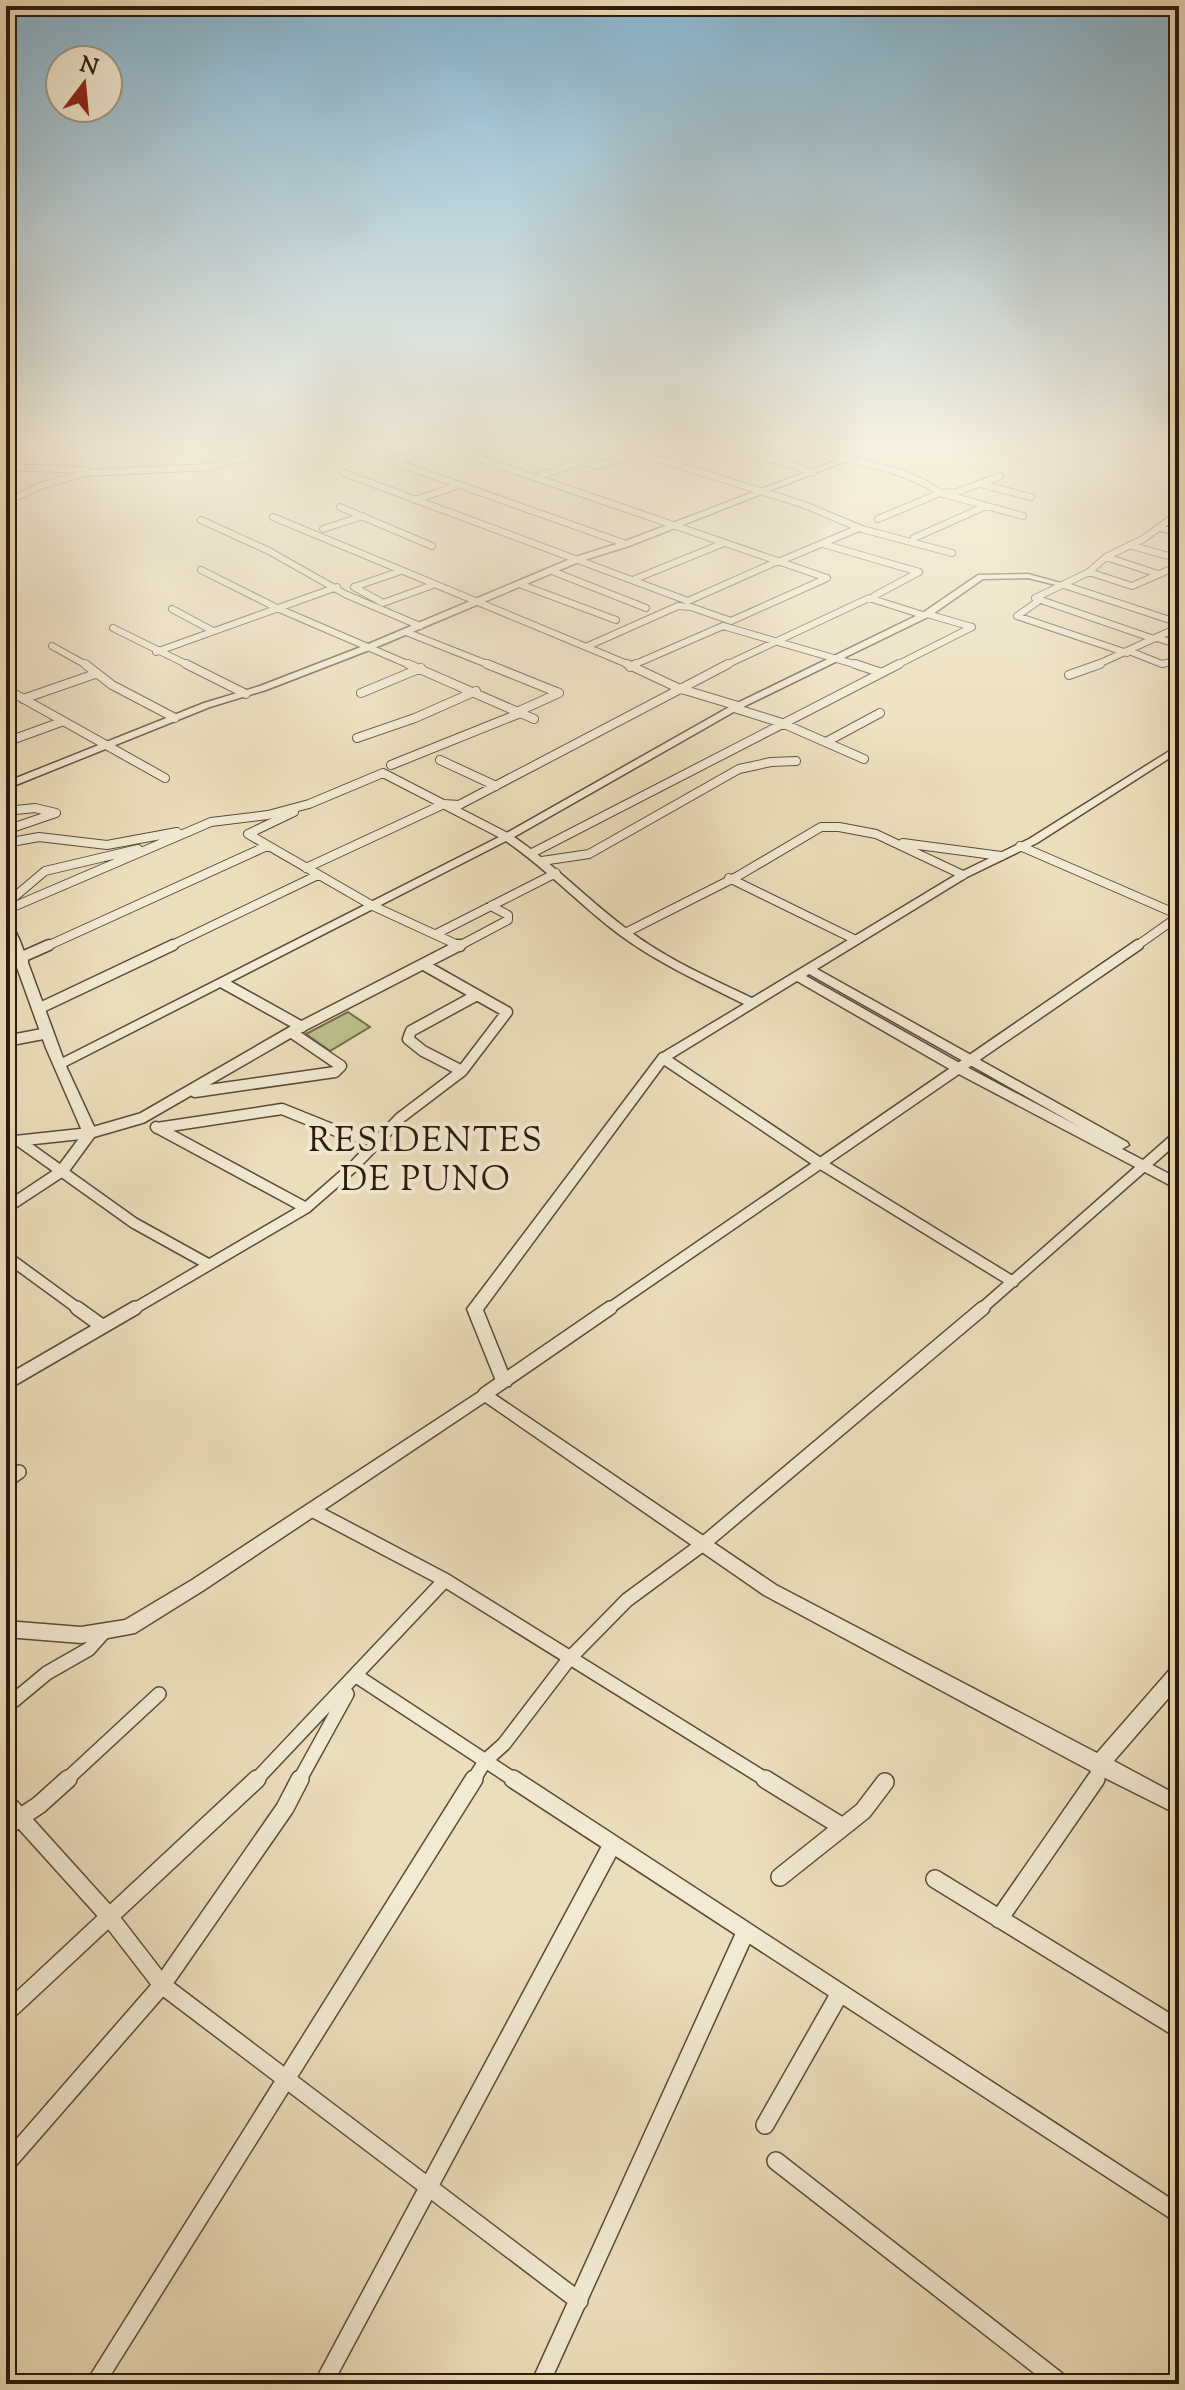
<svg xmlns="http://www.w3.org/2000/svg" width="1185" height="2390" viewBox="0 0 1185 2390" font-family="'Sorts Mill Goudy',serif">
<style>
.green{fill:#bdc08c;stroke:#746d4c;stroke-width:2}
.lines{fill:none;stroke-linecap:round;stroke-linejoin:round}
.minor-far4-casing{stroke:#5c4b37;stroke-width:8}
.minor-far3-casing{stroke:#5c4b37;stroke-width:10}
.minor-far2-casing{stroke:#5c4b37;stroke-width:13}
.minor-far1-casing{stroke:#5c4b37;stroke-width:16}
.minor-casing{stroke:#5c4b37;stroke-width:20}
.tertiary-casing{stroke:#5c4b37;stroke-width:3}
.minor-far4{stroke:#f2ead3;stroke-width:6}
.minor-far3{stroke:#f2ead3;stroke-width:8}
.minor-far2{stroke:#f2ead3;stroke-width:10}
.minor-far1{stroke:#f2ead3;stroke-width:13}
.minor{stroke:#f2ead3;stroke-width:17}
.tertiary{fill:#f2ead3;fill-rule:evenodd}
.labels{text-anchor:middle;stroke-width:8;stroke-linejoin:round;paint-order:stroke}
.neighbourhood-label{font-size:34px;letter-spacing:2px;fill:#2c1a0b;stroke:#f2ead3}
</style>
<rect width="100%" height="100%" fill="#ebdebb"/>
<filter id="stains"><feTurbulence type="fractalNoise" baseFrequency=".0025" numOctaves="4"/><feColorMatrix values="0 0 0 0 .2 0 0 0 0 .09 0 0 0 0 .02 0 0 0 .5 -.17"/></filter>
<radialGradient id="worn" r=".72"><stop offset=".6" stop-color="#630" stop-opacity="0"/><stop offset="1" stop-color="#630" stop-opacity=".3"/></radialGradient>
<!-- green -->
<path class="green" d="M348,1012L370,1027L330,1051L306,1034Z"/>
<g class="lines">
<defs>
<path id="minor-far4" d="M541,449L598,466L636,453
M626,449L802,504L862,529L952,553
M740,449L813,472
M797,449C843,461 901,464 940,493L1023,516
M977,449L1022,453
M569,455L588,449
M392,461L435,450L464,453L827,578
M392,461L626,544
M666,462L692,453
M6,467L85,470
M344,473L688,601L776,562
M537,477L583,461
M981,484L1031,497
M414,500L457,486
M6,502L40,486L85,473L211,467L278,449
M340,507L432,546
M273,517L632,666
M878,519L940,493L957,492L1000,476
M201,520L269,551L345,594L420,626
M1160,528L1179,532
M323,529L363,516
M914,538L986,506
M823,544L919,572
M1129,545L1179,559
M1106,557L1158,574
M778,562L859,528
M201,570L277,608L412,666
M552,571L646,608
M1089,572L1132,586L1171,569L1179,561
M635,579L724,543
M522,585L616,620
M1064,585L1179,623
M354,587L383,603L433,585
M354,587L401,571
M874,596L919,572
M1035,598L1154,639
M172,609L213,631
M927,614L972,627
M1017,616L1037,602L1035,598L1089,572L1106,557L1143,539L1179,513
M1017,616L1127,653
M113,628L190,666
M406,632L492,666
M1157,638L1179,645
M52,646L88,666
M588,646L678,606L691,607L731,621L827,578
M1129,651L1162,664L1179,660
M156,652L337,587
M631,666L723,626L861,666
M724,666L869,598L923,615
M895,666L972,627
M1094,666L1179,627"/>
<path id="minor-far3" d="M85,664L112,685L175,718
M186,664L246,694
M408,664L534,719
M487,664L559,693
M627,664L678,688L738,706
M855,664L882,673
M630,667L636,664
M1069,675L1100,664
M6,689L165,778
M361,693L421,668
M23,699L95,674
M734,708L782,723L864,759
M517,712L559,693
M357,738L415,718L476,691
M6,742L61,722
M826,742L880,713
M440,760L496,786
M391,765L518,714
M6,811L35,808L56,813L6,830
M248,834L373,906L460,946
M248,834L294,812
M6,843L39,837L107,845L177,832
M903,843L1001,856
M1020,846L1179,915
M532,853L899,664
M542,861L589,854L739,769L771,762L796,761
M306,868L444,804L459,805L728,664
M729,878L856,940
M6,904L45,871L138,849
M6,910L211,822L268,815L309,804L383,773L507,837
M625,933L738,876L821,827H839L876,834L963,875
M436,934L556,873
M45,947L267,846
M168,947L318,875
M457,947L508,920V915L491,906
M1135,947L1179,916"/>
<path id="minor-far2" d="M457,945L460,946
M22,957L49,945
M6,967L23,961
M223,983L302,1027
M40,1008L173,945
M6,1041L48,1033
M663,1058L818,1162L1013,1282
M462,1071L423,1051L408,1039L411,1031L477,995
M195,1092L335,1072L341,1066L291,1032
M156,1127L306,1208
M157,1128L282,1109L339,1132L377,1142
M19,1141L134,1223L208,1264
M6,1142L90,1133L142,1118L291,1032L460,945
M6,1256L80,1310
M132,1310L306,1208L354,1166L400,1118L462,1071L507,1012L424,965
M607,1310L1138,945
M980,1310L1179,1135"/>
<path id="minor-far1" d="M77,1308L102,1326
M6,1383L135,1308
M485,1394L610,1308
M6,1481L19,1472
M312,1510L445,1580L768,1781
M358,1677L516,1781
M6,1707L47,1673L89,1649L105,1631
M65,1781L159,1694
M255,1781L445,1580
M299,1781L347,1694
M473,1781L485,1761L504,1744L569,1659L627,1600L703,1544L983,1308
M1096,1781L1098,1765"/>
<path id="minor" d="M513,1779L1179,2214
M765,1779L841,1826
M6,1802L108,1915L162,1985L579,2301
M6,1827L39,1805L68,1779
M780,1877L863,1811L885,1782
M935,1879L1179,2029
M999,1919L1096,1779
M6,2013L257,1779
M765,2125L840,1993
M776,2161L1062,2384
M6,2164L162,1985L285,1808L300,1779
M95,2384L474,1779
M323,2384L612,1845
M540,2384L746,1931"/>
<path id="tertiary" d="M866,449H876L629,546L581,561L372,649L266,690L210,707L6,789V782L204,703L260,686L366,645L575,557L623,542Z
M1028,574L1068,585L1064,587L1028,578L983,579L930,616L737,710L514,837C555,865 589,901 628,930C666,959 710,978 752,998L959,873L1029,839L1179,745V752L1037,843L967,877L817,969L1127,1142L1129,1145L1122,1149L1179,1179V1190L953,1071L797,981L667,1061L483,1310L512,1382L510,1386H498L467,1309L470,1305L659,1055L744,1004C702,983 658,963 620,935C581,906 547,869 506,841L66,1066L97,1133L67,1174L6,1214V1202L57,1168L83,1133L46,1048L6,937V921L12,924L20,941L63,1058L503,835L731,706L924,612L978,575ZM809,974L1080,1127L963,1065L806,976Z
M485,1388L776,1585L1097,1753L1172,1667L1179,1665V1686L1114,1761L1179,1796V1815L1091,1771L764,1595L485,1402L204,1590L135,1633L81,1643L6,1637V1621L81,1627L125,1620L192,1580Z"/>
</defs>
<!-- minor-far4 casing -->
<use href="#minor-far4" class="minor-far4-casing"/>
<!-- minor-far3 casing -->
<use href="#minor-far3" class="minor-far3-casing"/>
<!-- minor-far2 casing -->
<use href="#minor-far2" class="minor-far2-casing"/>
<!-- minor-far1 casing -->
<use href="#minor-far1" class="minor-far1-casing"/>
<!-- minor casing -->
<use href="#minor" class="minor-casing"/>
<!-- tertiary casing -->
<use href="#tertiary" class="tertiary-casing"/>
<!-- minor-far4 -->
<use href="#minor-far4" class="minor-far4"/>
<!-- minor-far3 -->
<use href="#minor-far3" class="minor-far3"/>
<!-- minor-far2 -->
<use href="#minor-far2" class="minor-far2"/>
<!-- minor-far1 -->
<use href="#minor-far1" class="minor-far1"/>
<!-- minor -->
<use href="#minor" class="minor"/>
<!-- tertiary -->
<use href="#tertiary" class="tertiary"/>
</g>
<!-- sky -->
<linearGradient id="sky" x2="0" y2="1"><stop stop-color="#88b7d3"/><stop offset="0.57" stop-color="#f6f0e0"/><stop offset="1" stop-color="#f6f0e0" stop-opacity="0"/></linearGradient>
<rect width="1185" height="784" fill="url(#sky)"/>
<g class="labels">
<!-- neighbourhood labels -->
<g class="neighbourhood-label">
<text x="426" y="1151">RESIDENTES<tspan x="426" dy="39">DE PUNO</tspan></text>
</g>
</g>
<!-- margin -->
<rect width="1185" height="2390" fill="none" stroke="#ebdebb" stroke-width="32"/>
<rect x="8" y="8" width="1169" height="2374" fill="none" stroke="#2c1a0b" stroke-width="4"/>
<rect x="16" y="16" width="1153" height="2358" fill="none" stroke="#2c1a0b" stroke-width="2"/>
<!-- north arrow -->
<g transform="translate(84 84) rotate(16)"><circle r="38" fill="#f2ead3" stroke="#a39783" stroke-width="2"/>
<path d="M0-6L14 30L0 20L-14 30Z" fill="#8f2418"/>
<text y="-12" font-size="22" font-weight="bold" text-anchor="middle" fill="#2c1a0b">N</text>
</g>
<rect width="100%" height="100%" filter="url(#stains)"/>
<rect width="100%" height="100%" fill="url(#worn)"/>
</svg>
